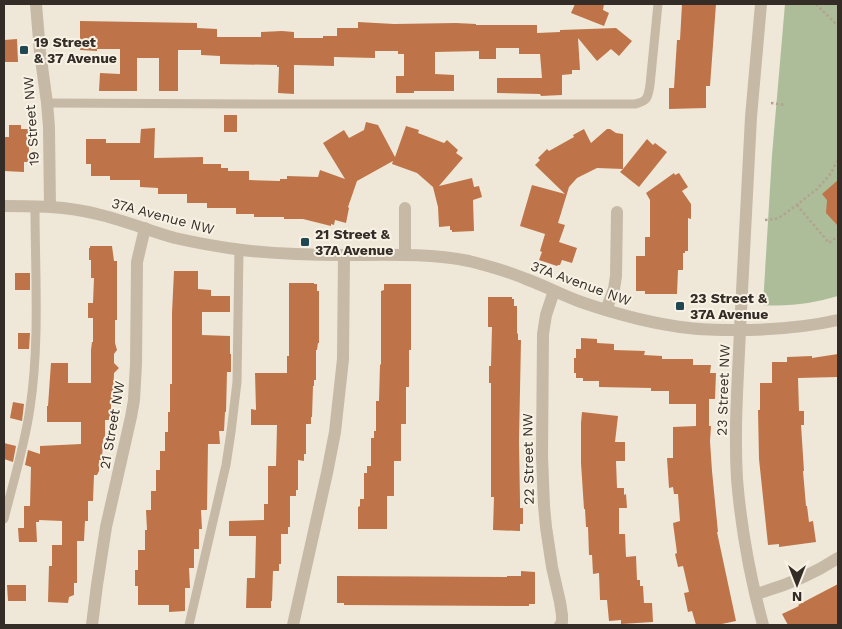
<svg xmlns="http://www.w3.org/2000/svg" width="842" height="629" viewBox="0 0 842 629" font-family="'Work Sans',sans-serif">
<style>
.green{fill:#adbd9a}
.building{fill:#be7448}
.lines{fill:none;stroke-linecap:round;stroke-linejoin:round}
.path{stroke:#b2a391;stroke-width:2.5;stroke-dasharray:2.5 2.5;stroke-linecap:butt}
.service{stroke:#c6b9a6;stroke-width:9}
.minor{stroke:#c6b9a6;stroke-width:12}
.tertiary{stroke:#c6b9a6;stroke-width:12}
.poi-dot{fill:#1f4852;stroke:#f8f2e5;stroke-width:2}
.labels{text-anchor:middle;stroke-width:4;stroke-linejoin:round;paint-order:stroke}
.poi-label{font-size:14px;font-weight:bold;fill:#332c27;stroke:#f8f2e5;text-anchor:start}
.street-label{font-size:14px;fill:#332c27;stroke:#f8f2e5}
</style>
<rect width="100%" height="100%" fill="#efe8d9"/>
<!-- green -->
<path class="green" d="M785,4H838V296C814,303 789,307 763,305L772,155Z"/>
<!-- building -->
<path class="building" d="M575,4H604L603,10L609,13L604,26L571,13Z
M682,4H716L710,86H706V108L669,109V88H674L677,40H680Z
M80,21L197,23V28L217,29V37H261V32L282,31L294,32V38H323V36H337V28H358V22L394,24L456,23L476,24V25H537V33L560,32V30L616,28L632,41L619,56L611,49L597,61L578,38L580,70H572V74L562,75V95L541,96L540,94L497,93V78H542L540,54H519V48H496V59H479V51L435,52V74L454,75V91H414V93H396V76H404V54H398V51H375V58L334,57V66L294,65V94L278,93L279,67H277V65L220,64V56L201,55V50H178V91H159V58H137V91H99L100,73L120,74V49H97V51L80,50Z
M17,39L18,62H4V40Z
M224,115H237V132H224Z
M366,122L378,125L395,157L406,126L419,130L418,133L444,143L447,140L458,150L456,153L463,158L439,186L472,178L474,187L479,186L482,197L473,200L474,231L452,232V230H450V226L439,227L438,207L433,187L417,173L392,164L393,161L357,181L348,207L349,208L346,223L335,220L334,225L331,224V226L303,219H284V217H254V214H236V208H207V203H187V194H158V188L140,187V180H110V176H91V164H86V139H106V143H140L141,129L155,128L154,158L203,157V164H221V168H228V171H249V180L280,181V179H287V176L318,177L320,170L345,179L323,143L344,130L349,138L364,130Z
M9,125H21V129H29V162H24V172L4,171V137H9Z
M584,129L591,143L607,129H610L616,133L623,134V169L647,139L653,145L655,143L667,152L639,187L620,172L623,169L597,168L577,178L569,187L558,223L565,225L559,242L577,248L572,263L562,260L560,265H558L557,266L539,260L542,252L540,251L545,234L520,226L532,185L565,194L535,165L540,160L538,158L547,149L549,151L574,137L573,135Z
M674,173L675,175L679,173L688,187L682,191L691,204V219L688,218V251H685V253H683V270H678L677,294H645V291H636V256H645V237H650V200L646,193Z
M838,180V226L826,213L827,200L822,194Z
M90,246H112L114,261H117V320H115V343L117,350L114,354V363L119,368L114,373L113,400H111V420H105V439H103L102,460H99V471L97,475H94L93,501H88V521H85L84,541H77V583H74V595L69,597L68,603L48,602L49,566H52V545H62V521L39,520V522H36L37,542H19L18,528H24V506H30L31,467L25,465L28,450L40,454V446L81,444V422H47V406H48L51,363H68V383H91V350L92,342H93V318H88V303H93L94,278H91V260H89V248H90Z
M174,271H198V289L211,290V296H230V312H202V335L230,336V354H231V372H227L226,412H225L224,431H219L220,444H208L207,510H201L202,529H199V549H194V568H189L190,588H185V611L169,612V605H138V586H135V570H138V550H145V530H147L146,510H151V491H156V470H160V451H165V432H168V412H170V384H172V313Z
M15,273H30V290H15Z
M289,283H314V284H317V291H319V343H318L317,350H316V380H314V386H313L312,417H311V424H306V454H304V461L298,460V490H296V496H290V527H288V534H281V564H279V571H273L272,601H271V608H246L247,578H255L256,536H229V521L264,520V504H268V466H276L277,425H251V409L256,410L255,373H287V356H289Z
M384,284H411V350H409V387H406V424H401V461H394V496H387V529H358V507L360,506V499H364V473H367V466H371V438H374V431H376V401H379L380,365L381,364V291L384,290Z
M488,297H512V299H514V306H517V333L518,334V340H521L519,441L520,501V508H523V524H520V531L493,530L494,497H491V383H489V366H491L492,327H488Z
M18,333H30L29,349H18Z
M581,338L597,339V343L614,344V350L645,351L644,355L662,356V359H693V365H711L710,373H716L715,399H709V426H711L710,441L712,471L718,532H717L736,621L717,625H696L692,611L688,612L684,593L689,592L683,566L678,567L675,554L677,553L673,523L680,521L678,494H674L673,487L669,488L667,458H673V427L696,426V404H669V391H651V388L599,387V381H583V378H576V373H574V358H576V349H581Z
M838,354V377L798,378L799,411H804V425H801L804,471H803L806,506H807L809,522L813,521L816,542L779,547V544L768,545L759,459L758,410H760V383H772V362H787V357L812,356V358Z
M13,402L24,404L22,421L10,418Z
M582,412L618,416L615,442H625V461H616L617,488H624V495L626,494L627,508H619V534H625L626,557L636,556L637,580H640V586H643L644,603H652L653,622L621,624V620L609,621L607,600H600L599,573L593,574L592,555H589L588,527H586L585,509H584L581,463V423Z
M4,443L16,446L13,462L4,459Z
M521,571L535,572V604H529V606L344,605V603H337V576L507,577V576H521Z
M838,584V625H788L782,614L799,606L798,605Z
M7,585H26V601H8Z"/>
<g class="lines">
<!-- path -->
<path class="path" d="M816,4L838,26
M771,103L786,105
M797,205L829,243L838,236
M765,220L775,219L782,216L816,190L829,176L838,160"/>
<!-- service -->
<path class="service" d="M47,103L282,104H635C648,101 648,97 650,85L658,4
M4,519C13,483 25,444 30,408C40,342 35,273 35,206
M189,625L226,465L231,432L237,382L239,250"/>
<!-- minor -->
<path class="minor" d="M405,255V208
M554,291L546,315L543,334L542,456L544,506L546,527L552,567L560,602L562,615V622L560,625
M606,310L614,289L616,276L617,212
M740,330L751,117L761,4
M756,594C785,586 812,575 838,558
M92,625L97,585L106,527L131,417L134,400L136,364L137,262L145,228
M293,625L327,473L335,432L343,359L344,255"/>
<!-- tertiary -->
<path class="tertiary" d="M36,4L40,52L47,103L49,127L50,207
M4,206C35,206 66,206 97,214C124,220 149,231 175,238C197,243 220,247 242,250C276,254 311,255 345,255C386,255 428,253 469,261C488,266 508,271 526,279C545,286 562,295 581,302C616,314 652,324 689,328C705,330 721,330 736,330C772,330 803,328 838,320
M740,330C738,379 734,429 737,479C741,528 750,577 763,625"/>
</g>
<!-- markers -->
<g class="poi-dot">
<rect x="19" y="45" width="10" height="10" rx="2.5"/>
<rect x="300" y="237" width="10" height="10" rx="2.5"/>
<rect x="675" y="301" width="10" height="10" rx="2.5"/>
</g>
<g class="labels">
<!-- poi labels -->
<g class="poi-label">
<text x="34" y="47">19 Street<tspan x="34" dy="16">&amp; 37 Avenue</tspan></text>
<text x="315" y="239">21 Street &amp;<tspan x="315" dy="16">37A Avenue</tspan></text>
<text x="690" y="303">23 Street &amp;<tspan x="690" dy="16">37A Avenue</tspan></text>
</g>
<!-- street labels -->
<g class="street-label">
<text transform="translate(31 121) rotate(-94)" y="5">19 Street NW</text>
<text transform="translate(163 216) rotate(15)" y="5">37A Avenue NW</text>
<text transform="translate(581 283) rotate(20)" y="5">37A Avenue NW</text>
<text transform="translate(723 390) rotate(-88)" y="5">23 Street NW</text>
<text transform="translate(112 425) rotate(-80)" y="5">21 Street NW</text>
<text transform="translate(528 459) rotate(-91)" y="5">22 Street NW</text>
</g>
</g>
<!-- border -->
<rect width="842" height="629" fill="none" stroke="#332c27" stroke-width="10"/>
<!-- north arrow -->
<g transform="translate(797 584) rotate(180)" stroke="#f8f2e5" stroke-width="4" paint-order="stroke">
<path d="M0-4L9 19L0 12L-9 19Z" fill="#332c27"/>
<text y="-8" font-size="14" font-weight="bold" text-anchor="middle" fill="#332c27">N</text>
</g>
</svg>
